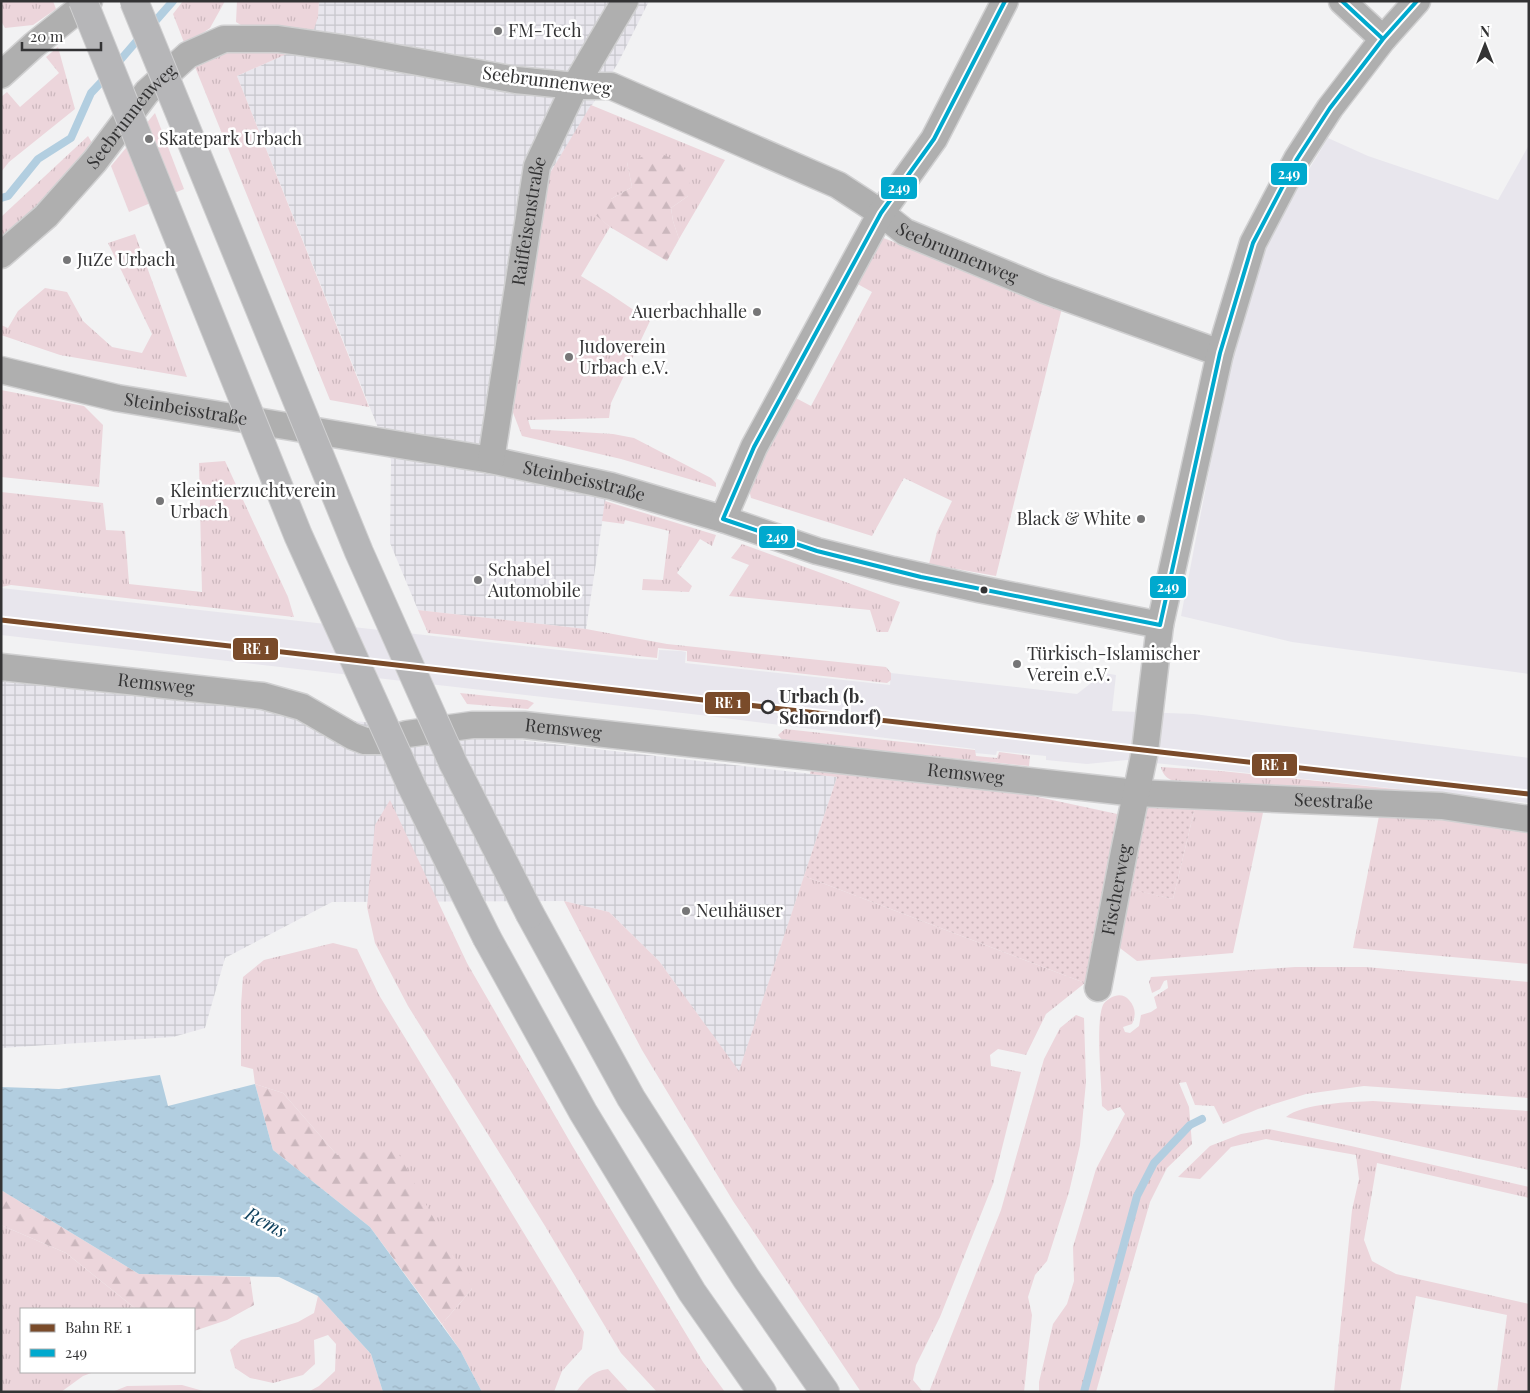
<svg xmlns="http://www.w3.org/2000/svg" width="1530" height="1393" viewBox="0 0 1530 1393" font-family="'Playfair Display',serif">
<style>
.built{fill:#e8e6ed}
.industrial{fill:url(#industrial-grid)}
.grass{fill:url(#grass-tufts)}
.forest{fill:url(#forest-firs)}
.park{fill:url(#park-dots)}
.pitch{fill:#ecd5db}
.water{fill:url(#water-ripples)}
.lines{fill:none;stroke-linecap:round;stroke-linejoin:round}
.stream{stroke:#b2cee0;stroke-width:8}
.street-casing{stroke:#d0d0d1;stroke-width:29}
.highway-casing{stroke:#d0d0d1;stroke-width:30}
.street{stroke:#afafaf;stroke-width:26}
.highway{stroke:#b6b6b8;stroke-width:28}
.highway-bridge-casing{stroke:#d0d0d1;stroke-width:30;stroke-linecap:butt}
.highway-bridge{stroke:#b6b6b8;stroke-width:28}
.bus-1-casing{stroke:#fff;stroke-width:8}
.bus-1{stroke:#00a9ce;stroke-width:4}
.rail-1-casing{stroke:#fff;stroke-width:9}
.rail-1{stroke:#7a4b2a;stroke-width:5}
.poi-dot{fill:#767677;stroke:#fff;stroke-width:2}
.bus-dot{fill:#333334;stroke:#fff;stroke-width:2}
.stop-dot{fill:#fff;stroke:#333334;stroke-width:2.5}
.labels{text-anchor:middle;stroke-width:5;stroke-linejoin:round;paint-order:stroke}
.poi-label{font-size:18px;fill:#333334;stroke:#fff;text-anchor:start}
.street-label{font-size:18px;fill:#333334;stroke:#fff}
.stop-label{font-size:18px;font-weight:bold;fill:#333334;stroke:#fff;text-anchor:start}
.water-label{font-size:19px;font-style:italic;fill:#11425e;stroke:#fff}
.line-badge{stroke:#fff;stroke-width:2}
.badge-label{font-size:14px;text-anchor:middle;font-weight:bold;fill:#fff}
</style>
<defs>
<pattern id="industrial-grid" width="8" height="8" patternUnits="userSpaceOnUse" patternTransform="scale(1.25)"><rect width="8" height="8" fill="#e8e6ed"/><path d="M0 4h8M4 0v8" fill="none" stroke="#c7c6cc"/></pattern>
<pattern id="grass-tufts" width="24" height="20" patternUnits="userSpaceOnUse" patternTransform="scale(1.25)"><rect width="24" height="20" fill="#ecd5db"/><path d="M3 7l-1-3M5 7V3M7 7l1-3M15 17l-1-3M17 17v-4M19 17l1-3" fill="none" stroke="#cbb7bd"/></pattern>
<pattern id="forest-firs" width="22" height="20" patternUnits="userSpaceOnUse" patternTransform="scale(1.25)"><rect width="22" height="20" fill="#ecd5db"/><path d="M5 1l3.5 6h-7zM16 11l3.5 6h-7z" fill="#cbb7bd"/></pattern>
<pattern id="park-dots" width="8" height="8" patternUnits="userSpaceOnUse" patternTransform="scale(1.25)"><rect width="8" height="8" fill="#ecd5db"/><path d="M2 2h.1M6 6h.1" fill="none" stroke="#cbb7bd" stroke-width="1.8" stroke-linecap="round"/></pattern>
<pattern id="water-ripples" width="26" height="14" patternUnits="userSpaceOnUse" patternTransform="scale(1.25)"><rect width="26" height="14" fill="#b2cee0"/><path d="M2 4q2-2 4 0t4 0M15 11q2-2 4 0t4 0" fill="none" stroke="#9ab1c1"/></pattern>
</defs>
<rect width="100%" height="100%" fill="#f2f2f3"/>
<!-- built -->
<path class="built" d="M1328,138L1368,156L1498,200L1529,145V674L1292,642L1181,616L1232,352L1270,233Z
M1,588L640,659L658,660L659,650L681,651L686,652L685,663L890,685L891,673L1077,694L1104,673L1116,675L1112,711L1194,714L1529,758V803L1127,760L1087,764L1046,760V756L997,751L996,755L975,753V749L700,715L1,635Z"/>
<!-- industrial -->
<path class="industrial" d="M319,1H649L618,63L550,173L502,469L606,497L586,629L418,610L390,543L391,460L237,76L298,49L318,17Z
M1,680L837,777L739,1072L659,961L609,912L564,901L332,902L225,958L205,1028L173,1037L1,1048Z"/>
<!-- grass -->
<path class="grass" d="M1,1H53L56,9L33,25L5,28L1,21Z
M183,1H225L210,28L185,45L173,14Z
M237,1H319L318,17L312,35L249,30L236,22Z
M58,47L75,109L9,162L1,172V97L7,92L20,107L59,73L46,57Z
M298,49L237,76L369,407L330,400L193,62L214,50Z
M591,105L725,160L679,239L673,221L671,208L688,196L627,162L632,187L611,199L594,213L610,227L581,276L610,294L650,321L611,403L609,418L528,420L531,429L613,434L634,438L711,478L716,483V487L621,459L522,436L512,410L550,173Z
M88,136L95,148L1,244V217Z
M135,234L187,377L60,355L1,335V325L8,328L18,311L45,288L67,292L83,321L112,347L142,353L152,334L108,243Z
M881,237L1062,308L996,576L929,564L937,532L952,501L904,478L872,536L751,498L748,485L792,396L811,406L872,292L854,282Z
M1,390L84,406L103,425L99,487L1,477Z
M225,461L288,597L294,617L11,585L1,587V492L103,503L106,530L125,531L129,584L202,592L199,463Z
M605,501L716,535L712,546L700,539L677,573L692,586L689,592L642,590L643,579L663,580L669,531L625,520L624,524L602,521Z
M742,544L900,602L888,632H877L870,610L729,596L749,565L731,558Z
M418,610L586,629L667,644L886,667L891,673V680L887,683L687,661V651L658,648L657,658L428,633Z
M460,693L527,700L534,703L528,709L467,704Z
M785,729L975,750L976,756L997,758L999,752L1030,756L1029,766L783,741L778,735Z
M1161,767L1221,771L1433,793L1188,784C1176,782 1164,781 1161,767Z
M390,800L467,963L573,1147L703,1362L725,1392H657L621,1353L545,1226L408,1006L375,943L367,907L375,825Z
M1196,803L1264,808L1233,953L1137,961L1116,945L1121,887L1173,899Z
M1379,816L1448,817L1529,826V964L1353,948Z
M804,876L1085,983L1046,1014L1026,1055L998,1049L990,1055L991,1066L1021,1072L993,1184L940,1317L916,1365L913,1380L923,1392H861L733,1201L642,1050L564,901L609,912L659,961L739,1071Z
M333,943L357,949L379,995L584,1332L582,1349L562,1371L554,1392H482L460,1350L442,1324L472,1289L337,1155L283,1093L255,1084L253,1069L241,1066V1005L243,977L264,960Z
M1295,967H1366L1529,982V1098L1364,1086L1306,1094L1258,1109L1223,1124L1214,1106L1195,1105L1186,1082L1179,1083L1189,1107L1192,1144L1167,1168L1150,1202L1096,1392H1039V1382L1053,1324L1067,1304L1074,1281L1073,1247L1096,1169L1125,1114L1120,1107L1108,1111L1102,1106C1102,1085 1095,1023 1103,1005C1105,1001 1111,997 1115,996C1120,994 1126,996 1129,1000C1136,1008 1136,1015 1132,1024L1123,1027L1125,1032L1130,1033L1139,1026L1141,1015L1151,1012L1157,1008L1154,997L1168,988L1167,980L1164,981L1160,989L1152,993L1149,982L1151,977Z
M1076,1015L1084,1018L1086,1082L1080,1145L1069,1192L1047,1261L1035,1275L1028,1297L1032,1315L1024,1392H929L1001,1210L1044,1059L1060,1028Z
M1373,1101L1529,1111V1170L1286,1117C1303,1103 1351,1102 1373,1101Z
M1269,1129L1351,1146L1529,1187V1198L1377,1163L1364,1240L1372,1261L1396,1274L1529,1304V1392H1497L1507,1315L1416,1296L1400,1392H1334L1352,1210L1359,1179L1356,1155L1266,1139L1231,1147L1200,1179L1178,1177L1210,1146L1241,1134Z
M1,1225L66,1253L136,1309H21V1372H94L83,1376L61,1392H1Z
M318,1296L371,1354L383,1392H308L319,1386L335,1371L336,1344L328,1335L314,1340L315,1364L303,1375L273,1383L250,1378L235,1368L230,1350L241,1340L298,1322L314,1313Z
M608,1369L629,1392H576C585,1380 592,1371 608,1369Z
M182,1385L207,1392H112L127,1386Z"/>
<!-- forest -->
<path class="forest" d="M657,152L678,161L690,177L688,196L671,208L673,221L679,239L667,261L610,227L593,213L599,198L611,199L632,187L627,162Z
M255,1084L283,1093L337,1155L396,1149L472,1289L442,1324L370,1227L273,1150Z
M1,1190L139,1274L250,1277L254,1305L227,1320L194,1331V1309H136L66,1253L1,1225Z"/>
<!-- park -->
<path class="park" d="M812,763L1005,790L1136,818L1139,803H1196L1173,899L1110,885L1085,983L804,876L837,777L810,774Z"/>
<!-- pitch -->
<path class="pitch" d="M155,113L184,189L129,212L111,166Z"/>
<!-- water -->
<path class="water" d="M160,1075L168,1106L255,1084L273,1150L370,1227L460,1350L482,1392H383L371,1354L318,1296L279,1277L139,1274L1,1190V1087L59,1089Z"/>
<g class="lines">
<!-- stream -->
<path class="stream" d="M151,26L173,1
M116,65L141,36
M1,198L8,196L38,159L71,138L91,93L107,76
M1084,1392L1137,1196L1154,1163L1190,1125L1202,1119"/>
<defs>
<g id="street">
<path d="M1342,1L1383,39"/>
<path d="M1,75L34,45L89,1"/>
<path id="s1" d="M1,255L46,216L95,161L147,92L188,55L224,39H278L342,48L516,80L575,86H611L838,185L881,213L905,232L1045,290L1220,353"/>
<path id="s2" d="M1,370L117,398L491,460L611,486L723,519L817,551L893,570L979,589L1160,625"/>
<path id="s3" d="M491,460L537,166L575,86L625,1"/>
<path d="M723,519L754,447L881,213L934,139L1005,1"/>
<path id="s4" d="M1,667L263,696L302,707L352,736L365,741H383L407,734L472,725H524L1136,793L1442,806L1529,819"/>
<path id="s5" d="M1098,988L1124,852L1145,751L1160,625L1220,353L1253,243L1297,159L1330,108L1383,39L1417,1"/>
</g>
<path id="highway" d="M530,914L631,1098L746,1278L825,1392
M487,938L583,1112L692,1292L762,1392"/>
</defs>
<!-- street casing -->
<use href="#street" class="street-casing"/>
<!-- highway casing -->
<use href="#highway" class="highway-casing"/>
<!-- street -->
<use href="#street" class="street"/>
<!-- highway -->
<use href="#highway" class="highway"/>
<defs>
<path id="highway-bridge" d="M83,1L298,535L411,785L487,938
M134,1L359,552L453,763L530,914"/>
</defs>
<!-- highway-bridge casing -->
<use href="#highway-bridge" class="highway-bridge-casing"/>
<!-- highway-bridge -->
<use href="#highway-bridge" class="highway-bridge"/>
<defs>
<path id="bus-1" d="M1005,1L934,139L881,213L754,447L723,519L817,551L921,577L1160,625L1220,353L1253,243L1297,159L1330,108L1383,39L1417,1
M1342,1L1383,39"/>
</defs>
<!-- bus-1 casing -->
<use href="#bus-1" class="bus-1-casing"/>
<!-- bus-1 -->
<use href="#bus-1" class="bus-1"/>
<defs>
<path id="rail-1" d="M1,620L1529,794"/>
</defs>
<!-- rail-1 casing -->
<use href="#rail-1" class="rail-1-casing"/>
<!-- rail-1 -->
<use href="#rail-1" class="rail-1"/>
</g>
<!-- markers -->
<g class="poi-dot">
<circle cx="498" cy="31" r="5"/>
<circle cx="149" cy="139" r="5"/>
<circle cx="67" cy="260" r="5"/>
<circle cx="757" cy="312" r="5"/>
<circle cx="569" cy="357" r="5"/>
<circle cx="160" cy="501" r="5"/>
<circle cx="1141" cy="519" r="5"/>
<circle cx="478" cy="580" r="5"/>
<circle cx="1017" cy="664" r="5"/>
<circle cx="686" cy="911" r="5"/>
</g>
<circle class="bus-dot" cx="984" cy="590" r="4.5"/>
<circle class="stop-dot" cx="768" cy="707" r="6"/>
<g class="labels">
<!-- poi labels -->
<g class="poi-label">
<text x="508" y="37">FM-Tech</text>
<text x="159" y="145">Skatepark Urbach</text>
<text x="77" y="266">JuZe Urbach</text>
<text x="747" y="318" text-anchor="end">Auerbachhalle</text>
<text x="579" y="353">Judoverein<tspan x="579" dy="21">Urbach e.V.</tspan></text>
<text x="170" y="497">Kleintierzuchtverein<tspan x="170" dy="21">Urbach</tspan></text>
<text x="1131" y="525" text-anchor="end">Black &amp; White</text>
<text x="488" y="576">Schabel<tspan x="488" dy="21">Automobile</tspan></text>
<text x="1027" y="660">Türkisch-Islamischer<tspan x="1027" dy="21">Verein e.V.</tspan></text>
<text x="696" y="917">Neuhäuser</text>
</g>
<!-- street labels -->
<g class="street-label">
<text transform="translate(547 81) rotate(7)" y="6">Seebrunnenweg</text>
<text dy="6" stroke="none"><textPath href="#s1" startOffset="191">Seebrunnenweg</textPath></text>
<text dy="6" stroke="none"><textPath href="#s3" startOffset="242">Raiffeisenstraße</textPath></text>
<text dy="6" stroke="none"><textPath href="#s1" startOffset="1091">Seebrunnenweg</textPath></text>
<text dy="6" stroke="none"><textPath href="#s2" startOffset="189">Steinbeisstraße</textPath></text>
<text dy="6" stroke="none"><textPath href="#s2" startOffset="594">Steinbeisstraße</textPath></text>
<text dy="6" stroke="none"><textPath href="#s4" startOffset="156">Remsweg</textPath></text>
<text dy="6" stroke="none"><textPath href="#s4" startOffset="576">Remsweg</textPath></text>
<text dy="6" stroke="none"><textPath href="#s4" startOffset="981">Remsweg</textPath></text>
<text dy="6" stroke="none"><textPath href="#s4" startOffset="1350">Seestraße</textPath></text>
<text dy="6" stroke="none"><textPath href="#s5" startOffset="100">Fischerweg</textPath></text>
</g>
<!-- stop labels -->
<g class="stop-label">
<text x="779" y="703">Urbach (b.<tspan x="779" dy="21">Schorndorf)</tspan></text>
</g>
<!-- water labels -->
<g class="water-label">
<text transform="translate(266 1222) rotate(28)" y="7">Rems</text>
</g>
</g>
<g class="line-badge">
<rect x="1270" y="162" width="38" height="24" rx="5" fill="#00a9ce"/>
<rect x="880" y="176" width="38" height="24" rx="5" fill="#00a9ce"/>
<rect x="758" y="525" width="38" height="24" rx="5" fill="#00a9ce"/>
<rect x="1149" y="575" width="38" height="24" rx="5" fill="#00a9ce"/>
<rect x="232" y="637" width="47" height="24" rx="5" fill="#7a4b2a"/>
<rect x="704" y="691" width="47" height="24" rx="5" fill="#7a4b2a"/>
<rect x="1251" y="753" width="47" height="24" rx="5" fill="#7a4b2a"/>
</g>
<g class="badge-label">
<text x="1289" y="179">249</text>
<text x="899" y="193">249</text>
<text x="777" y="542">249</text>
<text x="1168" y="592">249</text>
<text x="256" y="654">RE 1</text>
<text x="728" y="708">RE 1</text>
<text x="1274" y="770">RE 1</text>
</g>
<!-- border -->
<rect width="1530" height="1393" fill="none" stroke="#333334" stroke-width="5"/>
<!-- legend -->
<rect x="20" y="1308" width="175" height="65" fill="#ffffff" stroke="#adadae"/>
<rect x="30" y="1324" width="25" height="8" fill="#7a4b2a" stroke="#adadae"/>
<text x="65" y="1333" font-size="15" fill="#333334">Bahn RE 1</text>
<rect x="30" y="1349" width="25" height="8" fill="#00a9ce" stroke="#adadae"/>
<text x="65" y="1358" font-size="15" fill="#333334">249</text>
<!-- north arrow -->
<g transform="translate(1485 45)" stroke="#ffffff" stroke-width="4" paint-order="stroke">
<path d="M0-4L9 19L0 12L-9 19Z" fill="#333334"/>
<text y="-8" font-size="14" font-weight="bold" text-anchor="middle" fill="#333334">N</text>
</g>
<!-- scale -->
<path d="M22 42v8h79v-8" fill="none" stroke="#333334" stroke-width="2.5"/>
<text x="30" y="42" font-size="15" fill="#333334" stroke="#ffffff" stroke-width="4" paint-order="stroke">20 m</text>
</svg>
